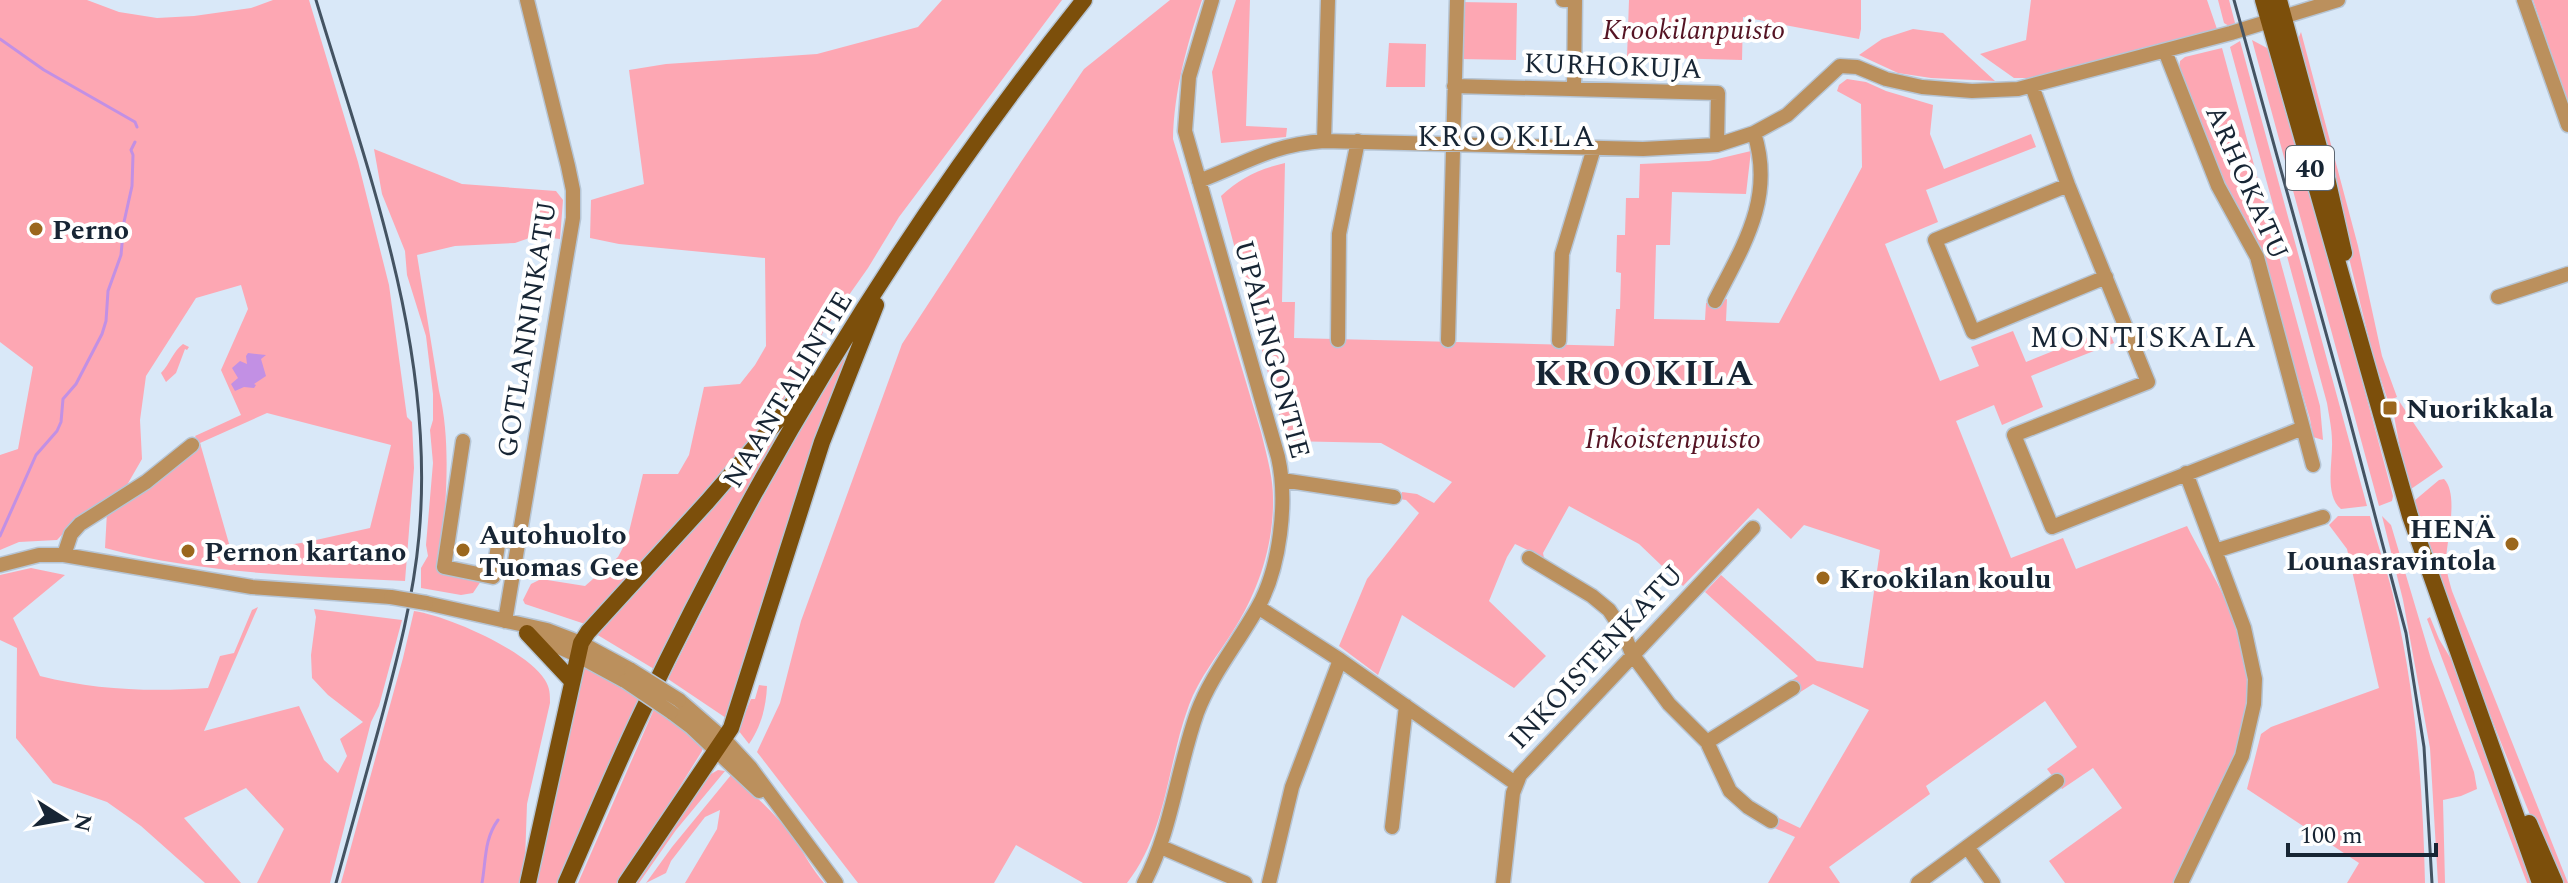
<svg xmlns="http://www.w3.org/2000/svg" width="2568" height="883" viewBox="0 0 2568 883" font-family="Spectral,serif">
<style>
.green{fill:#fda7b3;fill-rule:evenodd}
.water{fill:#c290e4}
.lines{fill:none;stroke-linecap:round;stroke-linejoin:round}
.stream{stroke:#c290e4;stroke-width:3}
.minor-casing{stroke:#b6c5d5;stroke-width:17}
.major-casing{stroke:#b6c5d5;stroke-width:19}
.minor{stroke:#bb905d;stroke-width:14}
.major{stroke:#7c4f0b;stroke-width:16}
.rail{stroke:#445362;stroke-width:3}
.minor-bridge-casing{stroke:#b6c5d5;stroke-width:17;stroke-linecap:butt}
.minor-bridge{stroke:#bb905d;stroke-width:14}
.poi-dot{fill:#9b671d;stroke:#fff;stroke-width:3}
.labels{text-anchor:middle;stroke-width:8;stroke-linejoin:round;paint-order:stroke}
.shield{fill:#fff;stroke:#5d6671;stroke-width:2}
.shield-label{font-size:26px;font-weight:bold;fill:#172534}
.park-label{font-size:28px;font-style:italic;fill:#551424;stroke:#fff}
.street-label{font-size:28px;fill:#172534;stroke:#fff}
.poi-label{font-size:28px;font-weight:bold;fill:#172534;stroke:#fff;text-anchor:start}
.neighbourhood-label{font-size:30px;letter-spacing:2px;fill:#172534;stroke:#fff}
.district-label{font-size:36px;font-weight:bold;letter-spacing:2px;fill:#172534;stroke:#fff}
</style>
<rect width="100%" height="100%" fill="#d9e8f8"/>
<!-- green -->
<path class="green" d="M0,0H87L119,12L157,18L194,16L251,8L273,0H309L358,162L389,285L407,417L412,422L414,468L405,581C304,576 203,574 105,548L107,512L200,444L195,436L241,415L221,370L248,309L241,285L196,298L146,376L140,420L142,459L127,485L73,523L57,540L19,542L0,550V455L18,449L33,367L0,342ZM267,413L391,445L370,528L307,542L232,554L200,443Z
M942,0H1062L899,217L868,268L825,329L774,415L646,560L585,624L525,604L523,600L531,584L541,579L585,586L618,557L627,540L643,474H678L689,455L704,387L740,384L755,365L766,346L765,258L619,244L590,238L591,200L644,184L629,70L666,64L817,54L918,27Z
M1170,0H1202C1187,44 1174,91 1173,139L1261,432C1266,453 1273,476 1273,498C1274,545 1258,592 1233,631C1218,655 1199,678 1189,705C1167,764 1167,832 1127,883H1083L1016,845L994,883H858L757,752L780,703L801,621L902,344L1021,162L1084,69Z
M1236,0H1250L1246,126L1287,128L1286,137L1221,143L1212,72Z
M1629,0H1861V29L1859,39L1743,17L1742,60L1627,57Z
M2031,0H2207L2217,29L2035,78H2014L1980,54L2026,40Z
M2218,0H2229L2235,23L2229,26L2224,23Z
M2533,0H2568V103Z
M1460,2L1517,3L1516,60L1459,59Z
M1913,29L1943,33L1995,81L1931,78L1898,73L1859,55L1882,39Z
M2301,32L2358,246L2382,356L2397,397L2388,401L2374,359L2296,44Z
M2252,40L2267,48L2271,54L2335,280L2393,496L2392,501L2379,506Z
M2240,41L2367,506L2341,509C2324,495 2333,461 2332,441C2332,429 2329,416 2327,403L2230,47Z
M1389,43L1426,44L1425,87H1386Z
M2222,48L2320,406L2323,440L2313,437L2310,419L2260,252L2225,190L2179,71L2180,61L2185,57Z
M1847,79L1866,82L1886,91L1933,105L1930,134L1944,169L2031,134L2036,147L1926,190L1938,222L1885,244L1940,381L1979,366L1971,347L2013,331L2026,362L2108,329L2114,343L2031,376L2043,407L2002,425L1994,405L1956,421L2011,558L2063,538L2076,569L2187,526C2208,568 2237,612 2246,659C2259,734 2206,818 2174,883H2065L2049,861L2122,808L2093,768L2062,789L2047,769L2077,747L2045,701L1926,786L1930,794L1829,867L1840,883H1768L1795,837L1770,826L1775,816L1800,828L1869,710L1813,684L1777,707L1770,695L1798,676L1705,592L1721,575L1817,661L1863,668L1880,550L1804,525L1791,539L1758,508L1683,586L1639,544L1569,506L1543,553L1544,558L1515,544L1507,557L1489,601L1546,656L1514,688L1402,615L1378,675L1339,646L1367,579L1419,513L1406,500L1399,499L1402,492L1417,494L1434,503L1452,482L1381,443L1286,441L1221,196C1240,178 1259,169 1285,163L1282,302H1295L1294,338L1614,346L1616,309H1620L1621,273L1616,272L1617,235H1625L1626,198H1639L1640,164L1709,161L1751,151L1746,194L1672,192L1670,245H1656L1654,319L1705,320L1706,303L1727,299L1726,321L1779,323L1862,167L1861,104L1837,91L1839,85Z
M374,149L462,184L556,191L563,200L560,239L535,236L515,243L455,246L417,255L439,391C453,448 444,512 441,571L481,581L473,593L461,595L421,588V568L428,556L426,545L433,463L430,430L433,420V394L426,336L407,275L405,251L382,194Z
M183,344L189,347L187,350L185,349L176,373L166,382L161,373C170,364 173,351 183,344Z
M841,358L849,362L726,718L668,679L732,552Z
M2399,401L2443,467L2411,489L2402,459L2392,405Z
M785,424L716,545L654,669L596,634Z
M2444,479C2459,494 2447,539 2446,560C2446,571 2449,580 2452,591L2568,883H2558C2506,757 2455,631 2414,501L2439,480Z
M2338,516H2370C2377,545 2389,574 2395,604C2416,696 2423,789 2425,883H2347L2359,863L2247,789L2261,734L2271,727L2379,688L2347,549L2329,525Z
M2382,516L2391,525L2431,659L2474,772L2477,789L2461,796L2443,800L2445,883H2438L2430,748L2403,600Z
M31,568L65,575L13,618L40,676C95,690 151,692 208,688L220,656L234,653L252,610L258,607L204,731L299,706L324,760L338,773L347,756L340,739L363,722L328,695L312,678L311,655L316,617L314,609L402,620L379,706L371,722L330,883H257L284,829L246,788L184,818L241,883H205L141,826L107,802L53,783L16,738L17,648L0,640V575Z
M414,611C448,616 526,650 545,680C550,688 550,694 550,703L527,804L525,861L520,883H341L403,658Z
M2430,617L2439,639L2454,664L2536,883H2527L2427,619Z
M587,666L640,697L594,799L559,883H532L582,669Z
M759,685L767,686C766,708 761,726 749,744L738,730L751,699H755Z
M655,707L684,728L703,747L702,751L620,883H578Z
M718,770L725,771L676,830L639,883H632L711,774Z
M731,775C754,794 778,816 795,840C805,855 812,869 824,883H685L717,829L720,810L705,817L671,861L666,873L646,883L672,847Z"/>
<!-- water -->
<path class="water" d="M248,353L266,355L261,359L266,376L254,384L256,385L254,388L244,387L235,391L231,384L238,378L232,368L240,361L247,364L246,356Z"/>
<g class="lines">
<!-- stream -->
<path class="stream" d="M0,39L44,70L135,122L137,127
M0,536L36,455L57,431L61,422L63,399L76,384L102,334L106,321L108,291L121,255L124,222L132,186L133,155L131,150L135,142
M482,883C486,861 484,839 498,820"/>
<defs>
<path id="minor" d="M1563,0H1575L1574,89
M2524,0L2568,125
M2165,51L2218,186L2257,257L2313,465
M1454,86L1718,93L1717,145
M2032,86L2068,185L2148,382L2014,435L2052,527L2303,428
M1324,141L1328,0
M1199,181C1247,163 1270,145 1324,141L1643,149L1717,145L1754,133L1787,115L1840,66L1857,67L1886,79L1922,87L1972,91L2018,89L2231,33L2338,0
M2068,185L1935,240L1973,332L2106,277
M2498,297L2568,274
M1715,301C1743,246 1775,198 1754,133
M1338,340L1339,234L1358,141
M1448,340L1457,0
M1559,341L1562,254L1594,148
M463,441L444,567L493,577L499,539L519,543
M1282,480L1394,497
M2215,551L2323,517
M64,555L71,534L80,524L146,482L192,445
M1529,558L1592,596L1609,610L1623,631L1632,654L1669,704L1707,742L1730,791L1748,807L1771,821
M0,565L39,555H64L252,587L391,597
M426,603L547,630L581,643L631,670
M1258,607L1340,660L1515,783
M505,621L573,218V190L568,166L527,0
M527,633L577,655L625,681
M679,700L724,739L750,767L836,883
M671,712L691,727L759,791
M1707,742L1793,688
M1392,827L1406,706
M1161,847L1245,883
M1968,848L1993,883
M1144,883C1172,830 1177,769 1197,713C1211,675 1238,643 1258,607C1280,568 1288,501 1278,457L1185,131L1189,77L1212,0
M1269,883L1292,787L1340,660
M1503,883L1513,793L1520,775L1753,528
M1918,883L2057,781
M2181,883L2242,756L2254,704L2255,679L2244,628L2186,473"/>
<path id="major" d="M2263,0L2410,516L2540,883
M2279,0L2325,169L2344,253
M527,633L571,680
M2529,823L2555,883
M528,883L581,643L588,632L707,502L810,383
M566,883C591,826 615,768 642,712C762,460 909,218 1084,0
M626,883L731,728L822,442L876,305"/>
</defs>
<!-- minor casing -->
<use href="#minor" class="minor-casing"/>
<!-- major casing -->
<use href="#major" class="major-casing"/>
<!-- minor -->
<use href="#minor" class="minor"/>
<!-- major -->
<use href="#major" class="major"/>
<!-- rail -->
<path class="rail" d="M316,0C369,175 436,351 419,536C413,603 395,667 378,731C364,782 350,832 336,883
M2234,0L2345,402L2406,633L2424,747L2432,883"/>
<defs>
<path id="minor-bridge" d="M391,597L426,603
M631,670L679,700
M625,681L671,712"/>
</defs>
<!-- minor-bridge casing -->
<use href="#minor-bridge" class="minor-bridge-casing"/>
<!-- minor-bridge -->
<use href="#minor-bridge" class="minor-bridge"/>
</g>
<!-- markers -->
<g class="poi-dot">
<circle cx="36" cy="229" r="8"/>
<rect x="2382" y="400" width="16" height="16" rx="4"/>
<circle cx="2512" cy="544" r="8"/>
<circle cx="463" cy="550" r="8"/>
<circle cx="188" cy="551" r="8"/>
<circle cx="1823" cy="578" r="8"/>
</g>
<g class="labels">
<!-- shield labels -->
<rect class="shield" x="2286" y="146" width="48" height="44" rx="6"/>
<g class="shield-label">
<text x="2310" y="177">40</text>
</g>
<!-- park labels -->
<g class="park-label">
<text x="1694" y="39">Krookilanpuisto</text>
<text x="1673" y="448">Inkoistenpuisto</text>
</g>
<!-- street labels -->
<g class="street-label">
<text transform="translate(1613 65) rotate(2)" y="10">KURHOKUJA</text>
<text transform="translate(2248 182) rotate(66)" y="10">ARHOKATU</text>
<text transform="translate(526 329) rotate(-81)" y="10">GOTLANNINKATU</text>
<text transform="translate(1273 349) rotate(75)" y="10">UPALINGONTIE</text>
<text transform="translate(787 389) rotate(-59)" y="10">NAANTALINTIE</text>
<text transform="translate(1595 656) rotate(-47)" y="10">INKOISTENKATU</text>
</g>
<!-- poi labels -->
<g class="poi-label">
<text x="52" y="239">Perno</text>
<text x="2406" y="418">Nuorikkala</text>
<text x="2496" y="538" text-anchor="end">HENÄ<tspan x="2496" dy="32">Lounasravintola</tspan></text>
<text x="479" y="544">Autohuolto<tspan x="479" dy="32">Tuomas Gee</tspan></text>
<text x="204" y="561">Pernon kartano</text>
<text x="1839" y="588">Krookilan koulu</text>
</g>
<!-- neighbourhood labels -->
<g class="neighbourhood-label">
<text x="1507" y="146">KROOKILA</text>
<text x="2144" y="347">MONTISKALA</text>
</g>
<!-- district labels -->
<g class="district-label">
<text x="1645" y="385">KROOKILA</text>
</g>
</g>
<!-- north arrow -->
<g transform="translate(64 819) rotate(101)" stroke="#ffffff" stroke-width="6" paint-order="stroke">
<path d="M0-6L14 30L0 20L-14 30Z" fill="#172534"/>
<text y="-12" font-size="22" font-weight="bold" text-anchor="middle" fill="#172534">N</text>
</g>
<!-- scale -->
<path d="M2288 843v12h148v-12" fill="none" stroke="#172534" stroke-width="4"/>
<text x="2300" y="843" font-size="24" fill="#172534" stroke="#ffffff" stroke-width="6" paint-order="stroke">100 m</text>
</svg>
